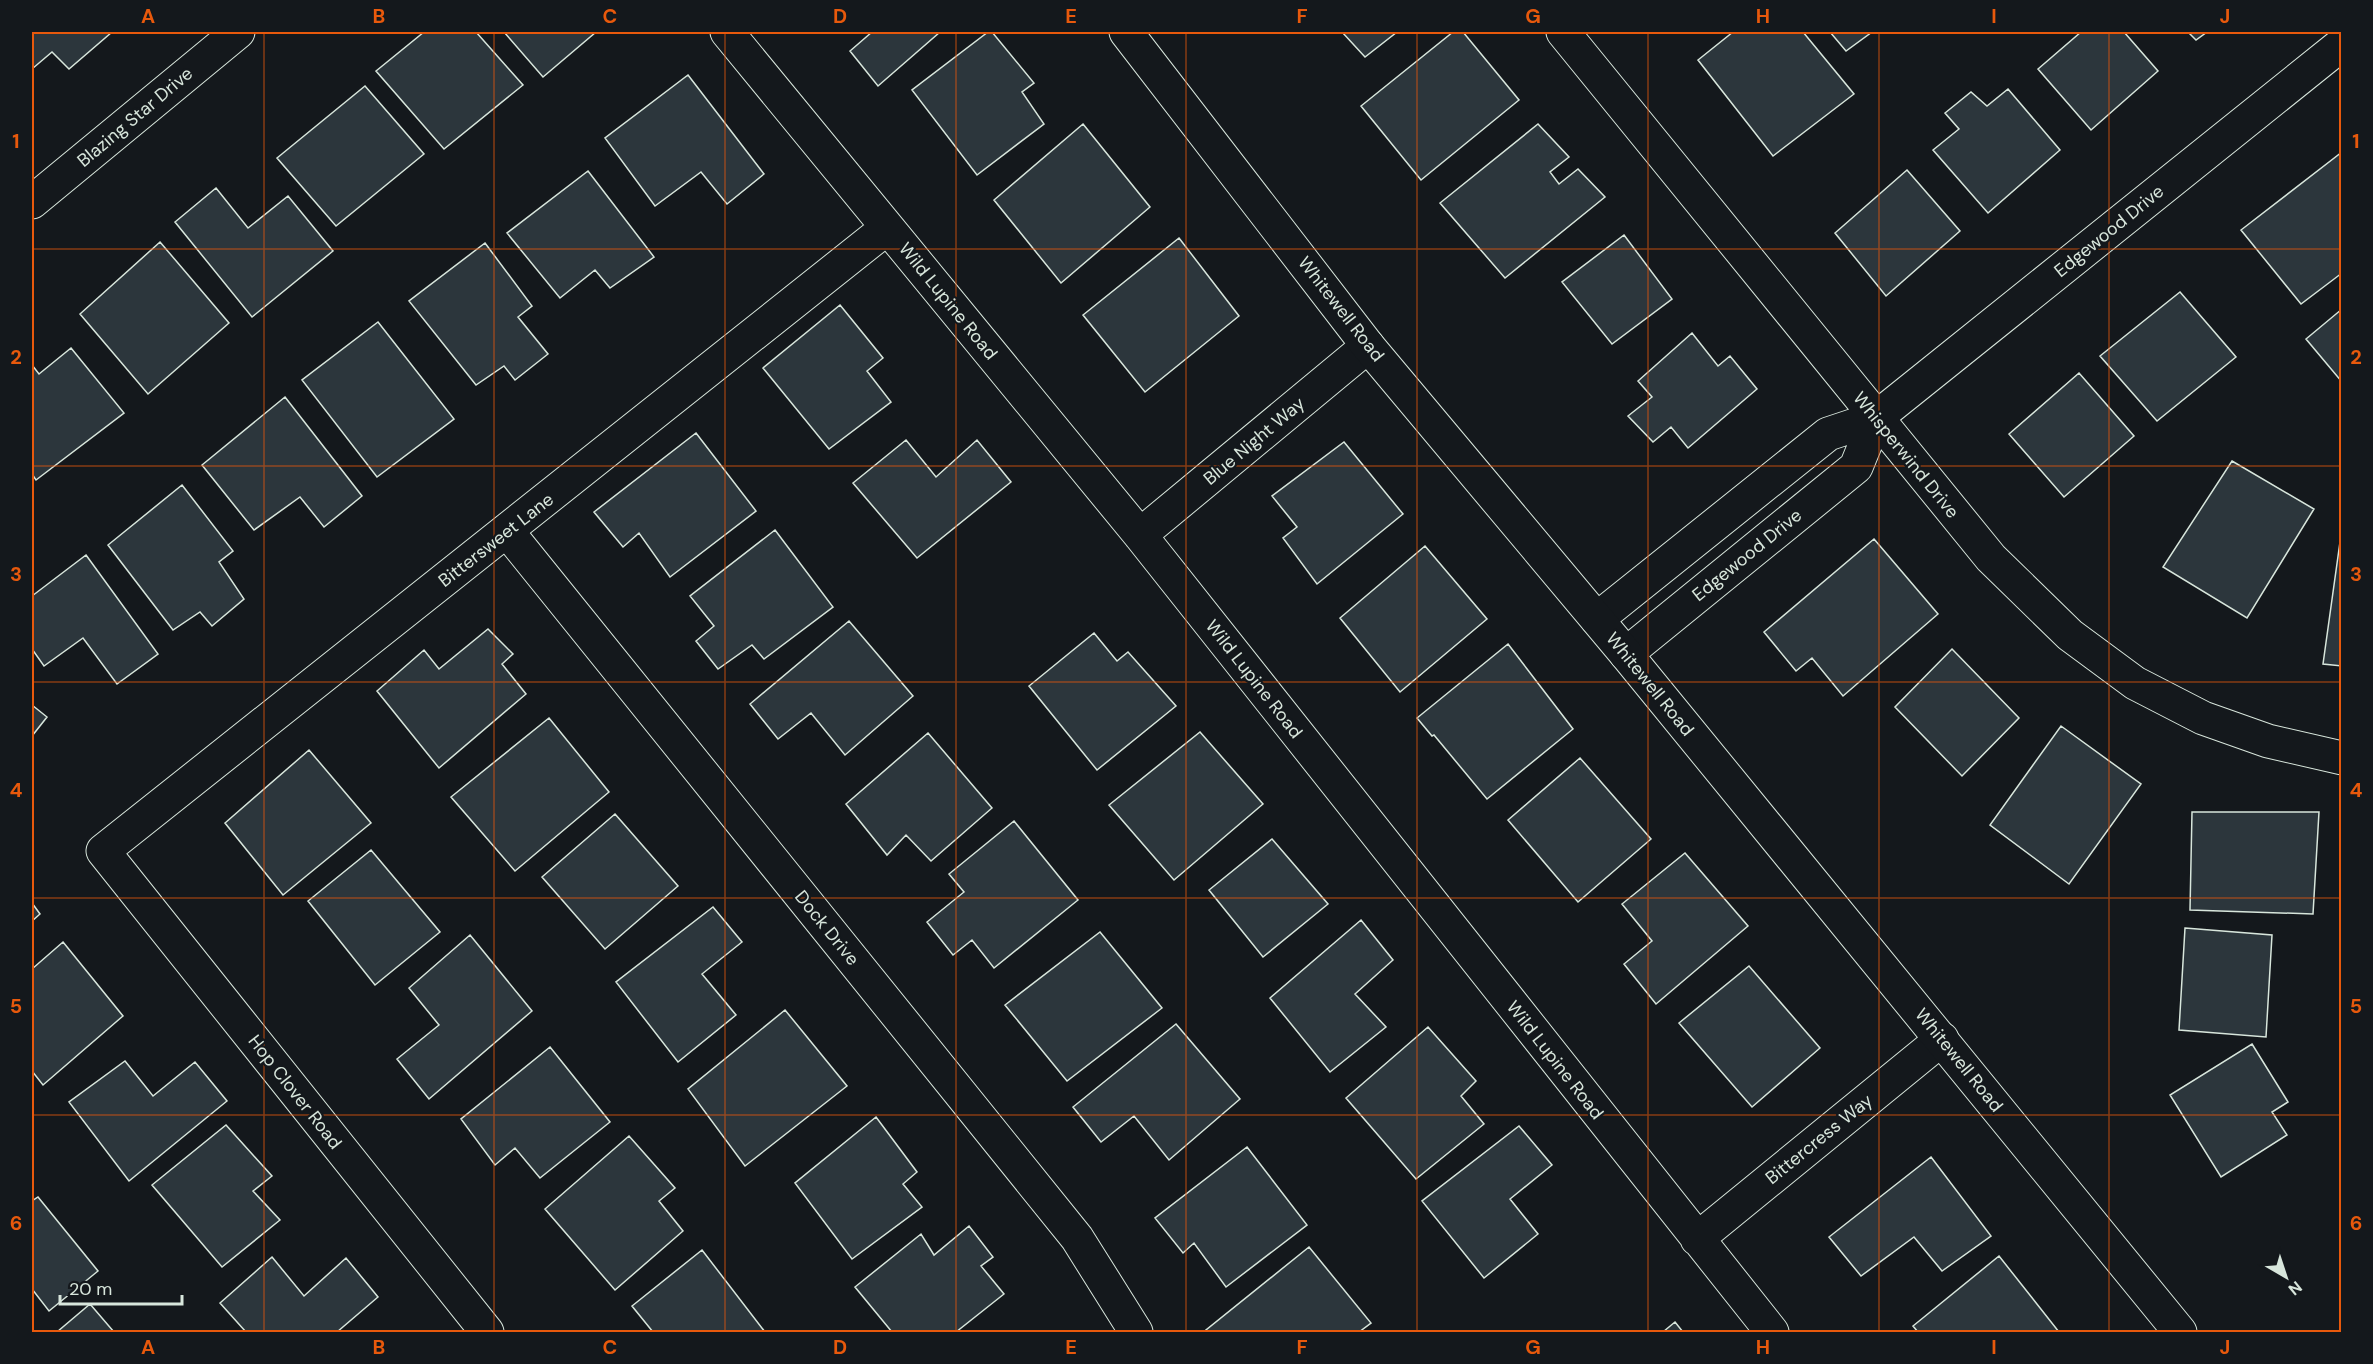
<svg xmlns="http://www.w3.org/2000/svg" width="2373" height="1364" viewBox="0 0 2373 1364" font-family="'DM Sans',sans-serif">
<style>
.building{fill:#2c363c;stroke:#d8e6dc;stroke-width:1.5}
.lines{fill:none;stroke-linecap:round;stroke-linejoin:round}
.street-casing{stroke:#d8e6dc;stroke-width:35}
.secondary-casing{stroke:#d8e6dc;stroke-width:35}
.street{stroke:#14181c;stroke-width:33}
.secondary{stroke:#14181c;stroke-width:33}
.grid{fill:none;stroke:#e8590c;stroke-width:1.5;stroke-opacity:0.55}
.labels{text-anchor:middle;stroke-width:4.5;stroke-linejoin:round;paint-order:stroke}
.street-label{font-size:18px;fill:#d8e6dc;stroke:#14181c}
.neatline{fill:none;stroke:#e8590c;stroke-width:2}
.grid-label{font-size:20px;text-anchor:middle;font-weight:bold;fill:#e8590c}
</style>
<rect width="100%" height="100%" fill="#14181c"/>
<!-- building -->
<path class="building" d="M32,32H112L69,69L52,52L32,69Z
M424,32H476L523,85L444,149L376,71Z
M504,32H596L543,77Z
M872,32H940L878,86L850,51Z
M988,32H992L1034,83L1022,92L1044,124L977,175L912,90Z
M1342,32H1397L1365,57Z
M1453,32H1463L1519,100L1421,180L1361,106Z
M1733,32H1803L1854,94L1773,156L1698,60Z
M1830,32H1872L1846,51Z
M2081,32H2124L2158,71L2091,130L2038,69Z
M2188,32H2207L2196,40Z
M688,75L764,174L727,204L701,172L655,206L605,138Z
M365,86L424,154L336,226L277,158Z
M2008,89L2060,150L1988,213L1933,150L1959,129L1945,113L1971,92L1987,106Z
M1083,124L1150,207L1061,283L994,200Z
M1538,124L1569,157L1550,172L1559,184L1578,169L1605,197L1505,278L1440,203Z
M2342,152V273L2301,304L2241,230Z
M1907,170L1960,231L1886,296L1835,233Z
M588,171L654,257L610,288L595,270L560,298L507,233Z
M216,188L248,228L288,196L333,251L252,317L175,222Z
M1624,235L1672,299L1612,344L1562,282Z
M1179,238L1239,316L1145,392L1083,315Z
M160,242L229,323L148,394L80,314Z
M485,243L532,306L518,317L548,354L515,380L504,366L476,385L409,301Z
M2180,292L2236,357L2157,421L2100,356Z
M840,305L883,358L867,371L891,402L829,449L763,368Z
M2342,309V382L2306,339Z
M378,322L454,419L377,477L302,380Z
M1692,333L1718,366L1730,356L1757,389L1688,448L1671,427L1653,442L1628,416L1652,397L1638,381Z
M71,348L124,413L36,480L32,474V365L39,374Z
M2079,373L2134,436L2064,497L2009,434Z
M285,397L362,496L324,527L300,497L254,530L202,465Z
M696,433L756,511L670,577L639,533L623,547L594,512Z
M906,440L936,477L977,440L1011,482L917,558L853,483Z
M1344,442L1403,514L1317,584L1283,538L1297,527L1272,496Z
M2232,461L2314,509L2247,618L2163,567Z
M182,485L233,551L219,562L244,599L212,626L200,612L173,630L108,545Z
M775,530L833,607L764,659L752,645L718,669L696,641L714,626L690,596Z
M1874,539L1938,614L1843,696L1812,658L1796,671L1764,632Z
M2340,542H2342V666L2323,664Z
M1425,546L1487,619L1400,692L1340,618Z
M86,555L158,654L117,684L83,638L44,666L32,649V596Z
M849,621L913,696L845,755L811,713L778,739L750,704Z
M488,629L513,654L502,664L526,694L439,768L377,691L424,650L439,669Z
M1094,633L1117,661L1128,652L1176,706L1097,770L1029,686Z
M1508,644L1573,729L1487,799L1434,735L1432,736L1417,718Z
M1952,649L2019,718L1962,776L1895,707Z
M32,705L47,717L32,736Z
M549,718L609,792L515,871L451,797Z
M2061,726L2141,784L2069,884L1990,825Z
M1200,732L1263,804L1174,880L1109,805Z
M928,733L992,808L931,861L906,835L887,855L846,804Z
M309,750L371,823L283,895L225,823Z
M1580,758L1651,839L1578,902L1508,820Z
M2192,812H2319L2313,914L2190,910Z
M615,814L678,886L605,949L542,877Z
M1014,821L1078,900L994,968L972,940L953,955L927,922L964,892L949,874Z
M1272,839L1328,904L1263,957L1209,890Z
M371,850L440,932L375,985L308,901Z
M1685,853L1748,926L1656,1004L1624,964L1652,941L1622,904Z
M32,903L40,914L32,921Z
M713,907L742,942L702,974L736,1015L678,1062L616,982Z
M1361,920L1393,960L1355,994L1386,1027L1330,1072L1270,998Z
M2185,928L2272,935L2266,1037L2179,1030Z
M1100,932L1162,1008L1067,1081L1005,1005Z
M470,935L532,1011L429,1099L397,1059L439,1025L409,988Z
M63,942L123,1016L43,1085L32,1071V969Z
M1749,966L1820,1048L1752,1107L1679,1023Z
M785,1010L847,1086L745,1166L688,1089Z
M1176,1024L1240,1099L1169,1160L1134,1116L1101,1142L1073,1107Z
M1428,1027L1476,1081L1461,1096L1484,1124L1416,1179L1346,1098Z
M2252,1044L2288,1102L2272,1112L2287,1135L2221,1177L2170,1095Z
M550,1047L610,1122L540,1178L515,1148L495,1165L461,1119Z
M125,1061L153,1096L195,1062L227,1101L129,1181L69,1102Z
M876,1117L917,1172L903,1184L922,1207L852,1259L795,1183Z
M226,1125L272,1176L253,1191L280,1220L222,1267L152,1185Z
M1519,1126L1552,1165L1510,1199L1538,1234L1484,1278L1422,1201Z
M629,1136L675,1188L659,1201L683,1231L615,1290L545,1209Z
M1247,1147L1307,1225L1226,1287L1194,1243L1183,1253L1155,1218Z
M1931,1157L1991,1236L1942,1271L1914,1237L1861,1276L1829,1237Z
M38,1197L98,1271L49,1311L32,1289V1201Z
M969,1226L993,1257L981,1266L1004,1294L956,1332H892L855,1287L921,1234L934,1255Z
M1309,1247L1371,1323L1359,1332H1209L1206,1330Z
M702,1250L765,1332H653L632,1306Z
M1999,1256L2059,1332H1918L1913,1326Z
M272,1257L304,1296L346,1258L378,1297L337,1332H246L220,1303Z
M90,1304L114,1332H57Z
M1675,1322L1683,1332H1663Z"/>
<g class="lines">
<defs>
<path id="street" d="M727,32L1140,535L1772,1332
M1563,32L1991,558L2070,635L2135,683L2203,718L2268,741L2342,758
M32,202L238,32
M507,531L1077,1238L1136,1332
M1140,535L1368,346
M1597,619L1828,434L1876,418L2342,44
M1626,654L1856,467L1876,418
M1697,1239L1942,1039
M487,1332L103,851L887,228"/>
<path id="secondary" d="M1126,32L1368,346L1626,654L2180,1332"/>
</defs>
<!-- street casing -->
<use href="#street" class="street-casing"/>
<!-- secondary casing -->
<use href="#secondary" class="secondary-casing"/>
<!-- street -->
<use href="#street" class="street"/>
<!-- secondary -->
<use href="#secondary" class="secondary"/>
</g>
<!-- grid -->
<path class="grid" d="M264,32V1332M494,32V1332M725,32V1332M956,32V1332M1186,32V1332M1417,32V1332M1648,32V1332M1879,32V1332M2109,32V1332M32,249H2342M32,466H2342M32,682H2342M32,898H2342M32,1115H2342"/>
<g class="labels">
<!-- street labels -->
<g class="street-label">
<text transform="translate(135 117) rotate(-40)" y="6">Blazing Star Drive</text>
<text transform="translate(2109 231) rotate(-39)" y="6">Edgewood Drive</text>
<text transform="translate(948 301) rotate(51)" y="6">Wild Lupine Road</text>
<text transform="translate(1341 309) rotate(52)" y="6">Whitewell Road</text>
<text transform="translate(1254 441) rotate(-40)" y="6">Blue Night Way</text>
<text transform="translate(1906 455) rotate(51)" y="6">Whisperwind Drive</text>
<text transform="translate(496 540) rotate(-38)" y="6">Bittersweet Lane</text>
<text transform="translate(1747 555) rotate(-39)" y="6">Edgewood Drive</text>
<text transform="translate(1254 679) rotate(52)" y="6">Wild Lupine Road</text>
<text transform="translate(1650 684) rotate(51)" y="6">Whitewell Road</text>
<text transform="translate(827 928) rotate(51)" y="6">Dock Drive</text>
<text transform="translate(1555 1060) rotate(52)" y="6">Wild Lupine Road</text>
<text transform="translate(1959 1060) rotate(51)" y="6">Whitewell Road</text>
<text transform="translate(295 1092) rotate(52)" y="6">Hop Clover Road</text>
<text transform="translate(1819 1139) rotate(-39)" y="6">Bittercress Way</text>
</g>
</g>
<!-- border -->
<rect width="2373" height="1364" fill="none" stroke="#14181c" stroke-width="66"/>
<!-- north arrow -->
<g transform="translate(2286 1277) rotate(141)" stroke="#14181c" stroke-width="4.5" paint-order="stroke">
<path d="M0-4.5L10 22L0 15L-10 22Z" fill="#d8e6dc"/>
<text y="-9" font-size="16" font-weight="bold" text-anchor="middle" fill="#d8e6dc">N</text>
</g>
<!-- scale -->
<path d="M60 1295v9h122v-9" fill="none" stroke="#d8e6dc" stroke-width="3"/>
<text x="69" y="1295" font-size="18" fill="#d8e6dc" stroke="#14181c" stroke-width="4.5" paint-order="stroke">20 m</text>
<rect x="33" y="33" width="2307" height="1298" class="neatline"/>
<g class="grid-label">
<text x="148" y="23">A</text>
<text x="379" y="23">B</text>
<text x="610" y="23">C</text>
<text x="840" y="23">D</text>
<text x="1071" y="23">E</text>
<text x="1302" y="23">F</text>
<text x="1533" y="23">G</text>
<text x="1763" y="23">H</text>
<text x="1994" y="23">I</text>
<text x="2225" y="23">J</text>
<text x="16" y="148">1</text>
<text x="2356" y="148">1</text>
<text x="16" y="364">2</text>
<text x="2356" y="364">2</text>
<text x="16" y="581">3</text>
<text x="2356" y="581">3</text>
<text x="16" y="797">4</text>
<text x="2356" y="797">4</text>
<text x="16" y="1013">5</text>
<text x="2356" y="1013">5</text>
<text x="16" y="1230">6</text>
<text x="2356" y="1230">6</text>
<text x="148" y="1354">A</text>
<text x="379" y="1354">B</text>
<text x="610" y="1354">C</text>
<text x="840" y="1354">D</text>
<text x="1071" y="1354">E</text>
<text x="1302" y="1354">F</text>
<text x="1533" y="1354">G</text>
<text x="1763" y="1354">H</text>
<text x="1994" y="1354">I</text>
<text x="2225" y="1354">J</text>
</g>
</svg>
